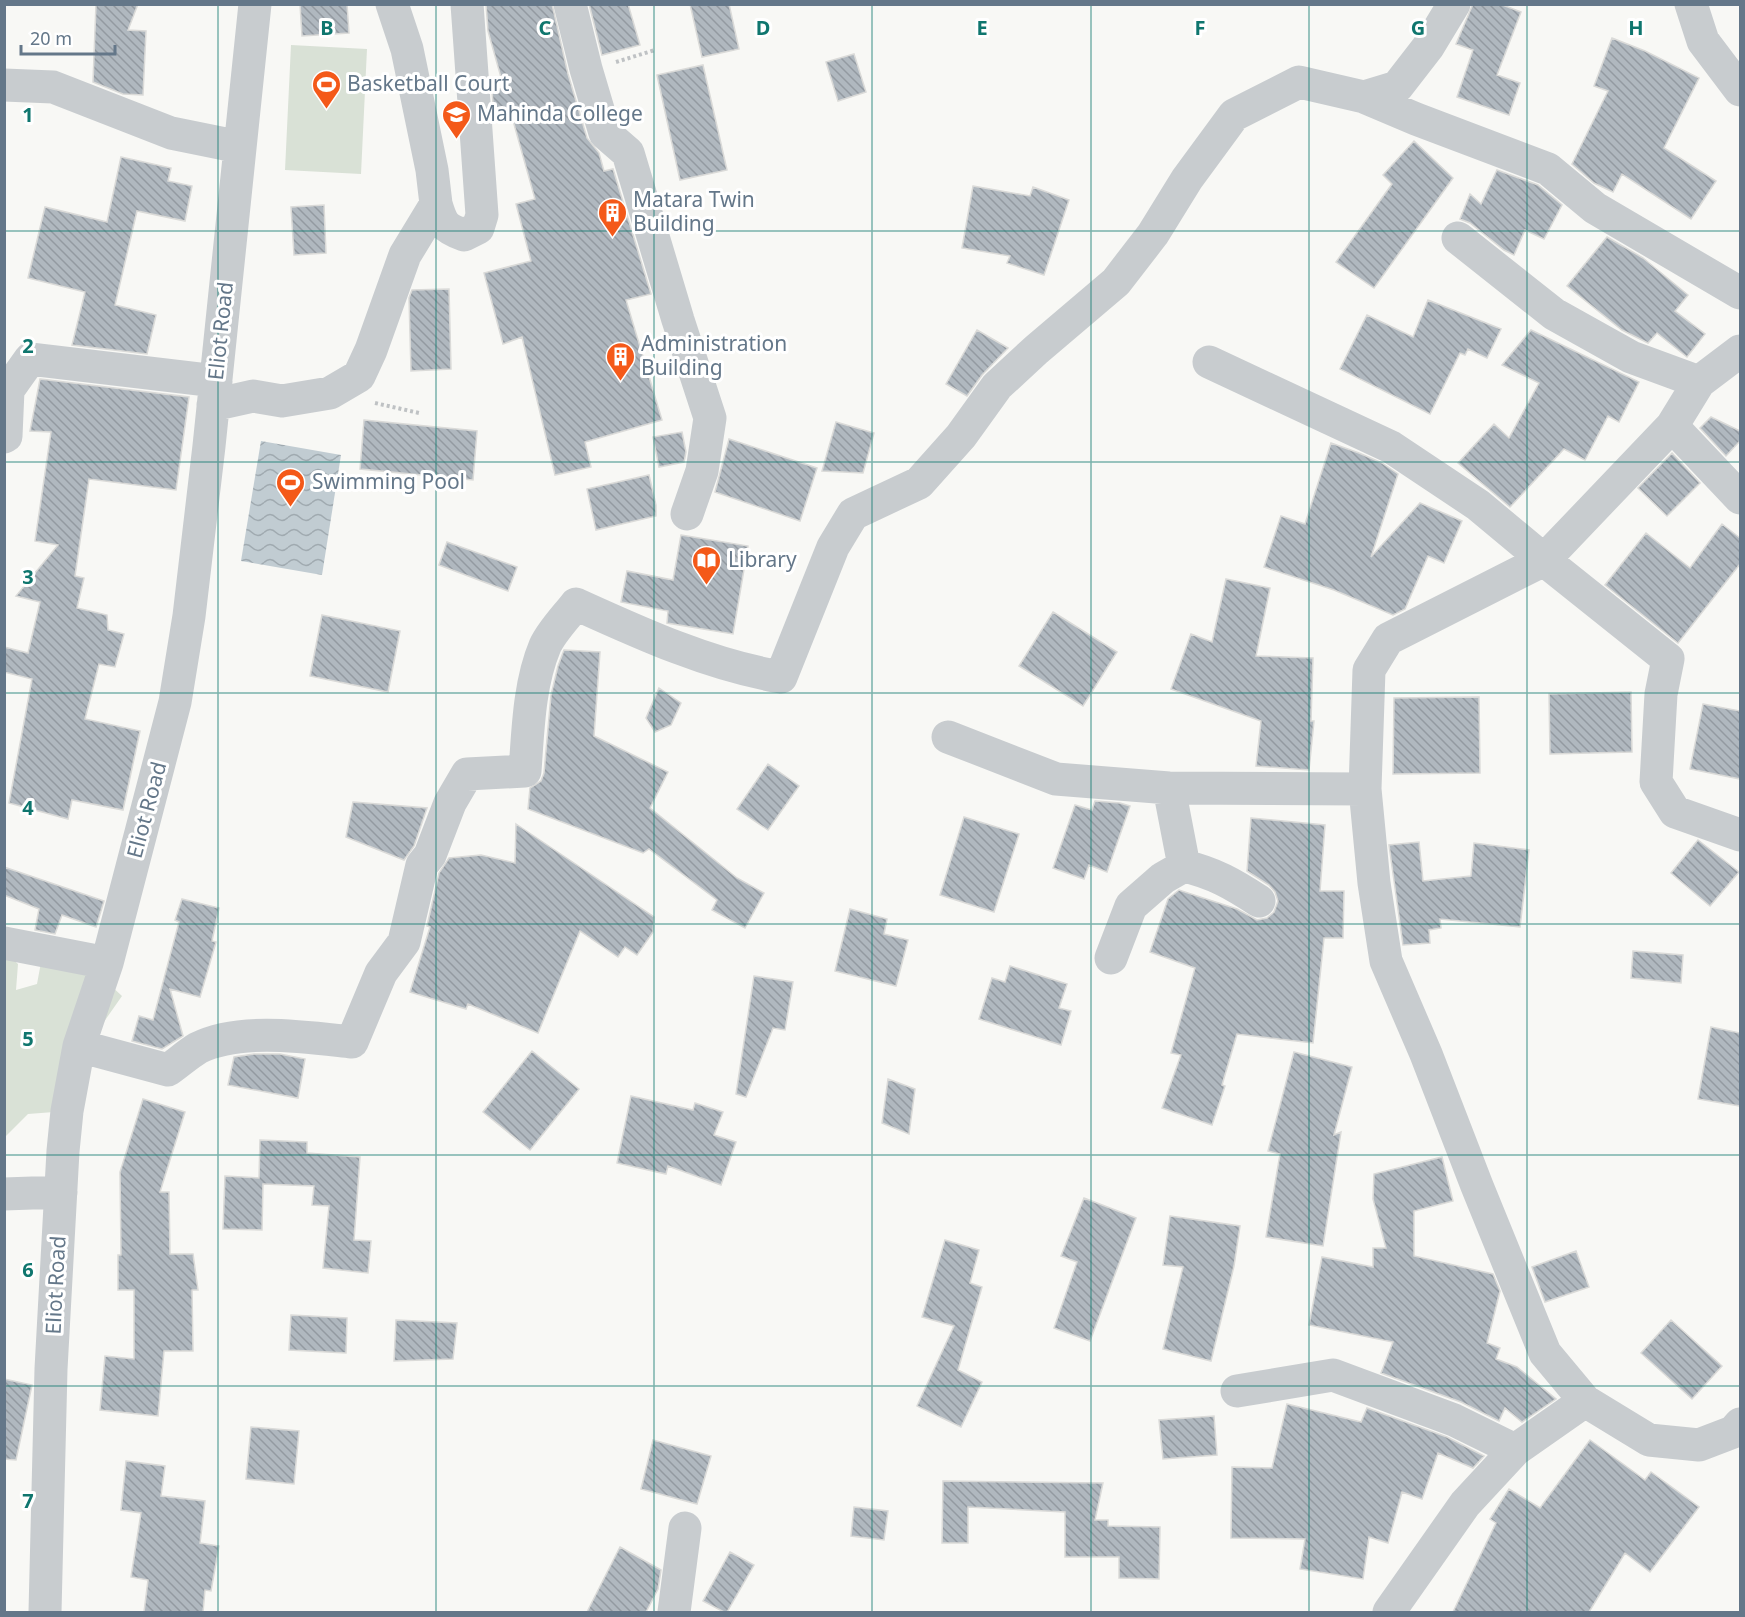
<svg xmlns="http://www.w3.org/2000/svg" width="1745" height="1617" viewBox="0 0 1745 1617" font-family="'Noto Sans',sans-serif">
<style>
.grass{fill:#d9e1d6}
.water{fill:url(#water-waves)}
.building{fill:url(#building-back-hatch);stroke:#dadad8;stroke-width:1.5}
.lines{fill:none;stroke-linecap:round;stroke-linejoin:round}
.path{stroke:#bfc2c4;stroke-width:4;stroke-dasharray:3 3;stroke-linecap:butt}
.minor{stroke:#c8cccf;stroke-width:33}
.grid{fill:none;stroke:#0f766e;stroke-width:1.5;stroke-opacity:0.55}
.labels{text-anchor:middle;stroke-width:6;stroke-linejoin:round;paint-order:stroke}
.poi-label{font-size:21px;fill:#647789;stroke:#fff;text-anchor:start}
.street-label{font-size:21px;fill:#647789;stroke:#fff}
.grid-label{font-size:20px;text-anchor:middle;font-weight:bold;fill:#0f766e;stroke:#fff;stroke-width:6;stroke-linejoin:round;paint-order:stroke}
</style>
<defs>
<pattern id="water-waves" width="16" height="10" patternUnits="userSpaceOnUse" patternTransform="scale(1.5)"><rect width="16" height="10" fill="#c1ccd2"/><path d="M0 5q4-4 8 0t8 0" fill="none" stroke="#a0aab0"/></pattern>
<pattern id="building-back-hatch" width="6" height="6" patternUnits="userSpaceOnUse" patternTransform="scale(1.5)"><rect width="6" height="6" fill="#b0b8bf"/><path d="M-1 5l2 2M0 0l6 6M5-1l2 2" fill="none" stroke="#939aa1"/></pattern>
</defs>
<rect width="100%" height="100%" fill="#f8f8f5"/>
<!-- grass -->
<path class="grass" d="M291,45L367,49L361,174L285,170Z
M4,951L18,964L16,990L37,984L42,957L94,970L122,996L94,1036L67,1111L28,1114L5,1137Z"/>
<!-- water -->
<path class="water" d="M261,441L341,455L322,575L241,561Z"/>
<!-- building -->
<path class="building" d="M96,4H138L128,30L146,31L143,95L123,94L93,82Z
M300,4H347L349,33L302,36Z
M486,4H552L568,74L587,138L599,153L604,171L613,169L651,294L626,300L662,420L585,442L591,467L555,475L522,337L503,344L484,273L531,261L516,204L535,199L512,117L498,120L493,103L492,91L504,88L488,31Z
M589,4H628L640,45L602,55Z
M690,4H729L739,49L702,57Z
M1473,4H1500L1521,12L1497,75L1520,83L1509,115L1457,97L1473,50L1456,44Z
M1612,38L1645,51L1699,78L1664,148L1716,181L1691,219L1622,174L1613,192L1594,183L1572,164L1608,91L1594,86Z
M854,54L866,92L838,101L826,62Z
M703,65L727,170L680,180L657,75Z
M1414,141L1453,178L1374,288L1336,262L1392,184L1383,175Z
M121,157L171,168L168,181L192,186L185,221L137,211L115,305L156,315L147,354L72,345L85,292L28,278L45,207L107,222Z
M1497,170L1538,185L1562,205L1544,239L1525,230L1514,255L1504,250L1470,223L1460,219L1470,194L1481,204Z
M973,186L1030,196L1033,187L1069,200L1044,275L1007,263L1010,256L962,248Z
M324,205L326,253L294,255L291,207Z
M1607,237L1643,258L1688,295L1675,311L1705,334L1687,357L1657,333L1648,343L1622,330L1567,286Z
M449,289L451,369L411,371L409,298L412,290Z
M1428,300L1501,329L1487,358L1468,349L1465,355L1460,353L1430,414L1340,369L1367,315L1413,337Z
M977,330L1008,348L982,375L967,396L946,384Z
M1531,330L1639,382L1619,422L1608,416L1585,460L1564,449L1510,507L1458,463L1494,424L1509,438L1539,383L1502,365Z
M40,379L189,397L176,490L89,479L75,576L84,578L77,608L107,615L108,630L124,634L115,667L99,664L85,719L140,731L123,810L72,800L68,819L9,803L32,679L4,672V647L28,653L40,602L16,596L58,545L35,541L51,432L30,431Z
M1711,417L1740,431V441L1726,456L1700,428Z
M364,420L477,431L473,480L360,469Z
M836,422L874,433L863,473L822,471Z
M682,432L686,452L684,462L659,467L653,437Z
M729,439L817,468L800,521L715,492Z
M1331,443L1359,453L1382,463L1398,474L1371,557L1420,503L1462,521L1444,563L1428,556L1405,609L1393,615L1334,590L1264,567L1281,516L1305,524Z
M1672,453L1700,483L1667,516L1638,488Z
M649,475L656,505V516L596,530L587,489Z
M1722,524L1740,538V564L1678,643L1605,585L1646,533L1690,568Z
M681,535L748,546L733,634L667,623L668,611L621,602L627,571L673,580Z
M447,542L517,567L508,591L439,565Z
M1226,579L1270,588L1256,656L1313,658L1311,721H1314L1309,770L1256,766L1261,721L1171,689L1191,634L1212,642Z
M1053,612L1117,652L1083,706L1019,666Z
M322,615L400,631L388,692L310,676Z
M564,650L600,652L594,736L668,772L650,808L737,878L764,893L745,928L712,910L717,900L649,849L643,853L528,809L530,788L541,781L544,773L551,695L558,666Z
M659,688L681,703L671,725L655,732L646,718Z
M1631,692L1632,752L1550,754L1549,694Z
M1479,697L1480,773L1393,774L1394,698Z
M1703,704L1740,711V779L1690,769Z
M768,764L799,786L768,830L737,809Z
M1095,801L1120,803L1130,806L1107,872L1089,865L1084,879L1053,868L1075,805L1092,810Z
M353,802L427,808L414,846L404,860L346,837Z
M964,817L1019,834L994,912L940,895Z
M1251,818L1325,825L1320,891H1344L1343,938H1324L1313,1043L1237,1034L1222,1085L1225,1086L1212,1125L1162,1108L1181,1055L1171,1053L1195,968L1150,952L1168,899L1179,890L1237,909L1257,920L1267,918L1274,912L1278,901L1275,892L1269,885L1247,871Z
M516,824L654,917L653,932L637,955L625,947L618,957L580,931L538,1033L468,1004L466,1009L410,992L430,927L427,926L439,873L449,858L481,855L515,863Z
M1698,840L1739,872L1710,906L1671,873Z
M1419,842L1423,881L1471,876L1474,843L1529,850L1520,927L1440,919L1441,928L1429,930L1430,943L1403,945L1389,845Z
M4,867L104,901L96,927L62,915L55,934L35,930L39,909L4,895Z
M182,899L219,908L212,941L216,942L200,997L170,989L183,1036L162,1049L132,1041L139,1016L153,1020L179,922L175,920Z
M850,909L887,919L884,934L908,940L896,986L835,971Z
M1633,951L1683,955L1681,983L1631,978Z
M1010,966L1067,984L1059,1008L1071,1011L1061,1045L979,1019L992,978L1005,982Z
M754,976L793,982L785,1030L773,1028L746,1097L736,1094Z
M1711,1027L1740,1033V1106L1698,1099Z
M532,1051L579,1089L530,1150L483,1112Z
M1294,1052L1352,1067L1334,1135L1341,1132L1323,1246L1266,1237L1280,1154L1268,1151Z
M254,1054H280L305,1059L298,1098L228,1085L234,1057Z
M888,1079L915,1089L909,1134L882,1123Z
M631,1096L693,1110L695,1103L723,1112L714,1135L736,1142L721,1185L668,1166L666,1174L617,1163Z
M143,1099L185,1112L160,1192H169L170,1254H193L198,1290H192L193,1351H164L158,1416L100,1410L105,1356L134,1359V1290H118V1255H121L120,1172Z
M260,1140L307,1142V1153L360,1157L354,1240L371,1241L368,1273L323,1268L329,1206L312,1205L314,1186L263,1184L262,1230L223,1229L225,1176L259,1178Z
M1442,1157L1453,1201L1414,1211V1256L1493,1274L1500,1291L1487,1343L1500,1348L1496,1359L1517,1367L1556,1399L1522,1422L1505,1408L1499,1421L1461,1402L1381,1373L1393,1342L1309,1325L1322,1257L1373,1267V1248H1386L1373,1199L1374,1174Z
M1084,1198L1136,1218L1090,1341L1054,1328L1077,1262L1061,1256Z
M1170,1216L1240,1226L1234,1266L1211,1361L1163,1349L1183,1267L1163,1265Z
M945,1240L979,1250L970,1283L982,1287L958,1370L982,1382L961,1427L917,1406L954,1326L922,1317Z
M1576,1251L1589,1287L1545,1302L1532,1267Z
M291,1315L347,1318L346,1353L289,1350Z
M396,1320L457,1323L453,1359L394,1361Z
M1671,1320L1722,1366L1692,1399L1641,1353Z
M4,1379L32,1385L16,1460L4,1459Z
M1287,1404L1361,1422L1367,1408L1447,1437L1484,1456L1473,1468L1438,1453L1422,1499L1402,1492L1388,1543L1369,1537L1363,1579L1300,1569L1305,1539L1231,1538L1232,1467L1272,1468Z
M1214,1416L1217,1455L1163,1459L1159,1420Z
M251,1427L299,1431L294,1484L246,1479Z
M653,1440L711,1456L697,1504L641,1489Z
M1590,1440L1645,1480L1651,1472L1699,1507L1650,1572L1625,1553L1589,1612H1453L1496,1523L1490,1519L1509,1489L1540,1508Z
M126,1461L165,1466L161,1496L205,1501L200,1543L219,1546L211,1591L205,1590L203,1612H144L148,1580L131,1577L141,1513L121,1510Z
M943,1481L1103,1483L1095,1520H1108V1526L1160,1527L1159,1579L1119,1578V1557H1065V1512L968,1507V1543H942Z
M854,1507L888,1511L884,1540L851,1536Z
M620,1547L661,1570L658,1589L646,1612H587Z
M730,1552L754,1565L727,1612H724L703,1601Z"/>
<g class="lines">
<!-- path -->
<path class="path" d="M616,62L655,50
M375,403L419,413"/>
<!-- minor -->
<path class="minor" d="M570,4L586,69L605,133L628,153L678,320L710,418L702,471L687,514
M1691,4L1703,41L1740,90
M4,85L53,87L171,133L240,147
M1364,97L1397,87L1428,47L1454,4
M436,204C442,224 444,228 464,235L478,228L482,215L467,4
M1458,238L1554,314L1631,357L1699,382
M1740,351L1699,382L1672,426L1544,560L1388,639L1369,670L1365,789L1374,883L1386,961L1426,1054L1477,1186L1545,1353L1585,1401L1649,1440L1699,1445L1733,1432L1740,1424
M1209,362L1391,447L1478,505L1544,560L1668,659L1661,694L1656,782L1675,812L1740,835
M213,405L253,396L282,401L330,393L359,376L371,350L405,255L436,204L432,170L407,49L392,4
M1672,426L1740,498
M4,437L6,436L8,390L30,359L216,381
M948,737L1056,779L1169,788L1365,789
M1184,866C1214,873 1233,884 1259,901
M4,943L107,963
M1111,958L1131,906L1163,878L1184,866L1169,788
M79,1046L168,1070C178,1063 188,1054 198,1048C240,1027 306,1037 352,1042L381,973L404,942L422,865L430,855L450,803L467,774L525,771C528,730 529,684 545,646C552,631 566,617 576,604C642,634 710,665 781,677L833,547L853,514L919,483L961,436L997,386L1036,350L1116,282L1153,234L1187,179L1234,115L1299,82L1364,97L1416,119L1548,169L1595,208L1740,293
M4,1194L61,1192
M1237,1391L1333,1375L1454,1420L1515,1450
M45,1612L51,1369L63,1151L67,1111L79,1046L107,963L175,702L189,616L209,446L255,4
M674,1612L685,1528
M1389,1612L1465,1504L1515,1450L1585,1401"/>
</g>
<!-- grid -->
<path class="grid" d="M218,4V1612M436,4V1612M654,4V1612M872,4V1612M1091,4V1612M1309,4V1612M1527,4V1612M4,231H1740M4,462H1740M4,693H1740M4,924H1740M4,1155H1740M4,1386H1740"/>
<!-- icons -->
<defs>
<symbol id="stadium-pin" viewBox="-11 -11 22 30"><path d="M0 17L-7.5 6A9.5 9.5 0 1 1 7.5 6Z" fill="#f45919" stroke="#fff"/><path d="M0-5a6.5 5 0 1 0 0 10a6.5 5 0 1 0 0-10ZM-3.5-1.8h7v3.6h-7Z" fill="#fff"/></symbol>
<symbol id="school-pin" viewBox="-11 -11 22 30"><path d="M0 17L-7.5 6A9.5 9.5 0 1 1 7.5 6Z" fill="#f45919" stroke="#fff"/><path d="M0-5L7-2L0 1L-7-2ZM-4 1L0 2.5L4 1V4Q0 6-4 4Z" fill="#fff"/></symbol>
<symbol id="building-pin" viewBox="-11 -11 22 30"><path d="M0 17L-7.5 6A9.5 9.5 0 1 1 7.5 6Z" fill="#f45919" stroke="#fff"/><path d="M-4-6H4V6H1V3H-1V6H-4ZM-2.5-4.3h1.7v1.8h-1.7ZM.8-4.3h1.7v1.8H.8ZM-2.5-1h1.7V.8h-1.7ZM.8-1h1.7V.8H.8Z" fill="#fff"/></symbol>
<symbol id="library-pin" viewBox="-11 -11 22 30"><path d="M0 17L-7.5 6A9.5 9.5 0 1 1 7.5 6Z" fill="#f45919" stroke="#fff"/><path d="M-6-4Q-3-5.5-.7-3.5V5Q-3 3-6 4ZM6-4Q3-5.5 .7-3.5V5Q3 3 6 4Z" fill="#fff"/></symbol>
</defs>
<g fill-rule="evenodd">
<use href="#stadium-pin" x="310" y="68" width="33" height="45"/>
<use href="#school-pin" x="440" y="98" width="33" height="45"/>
<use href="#building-pin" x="596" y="196" width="33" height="45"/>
<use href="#building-pin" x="604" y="340" width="33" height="45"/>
<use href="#stadium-pin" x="274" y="466" width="33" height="45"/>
<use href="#library-pin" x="690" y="544" width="33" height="45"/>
</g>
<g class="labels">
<!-- poi labels -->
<g class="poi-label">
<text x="347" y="91">Basketball Court</text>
<text x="477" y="121">Mahinda College</text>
<text x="633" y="207">Matara Twin<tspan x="633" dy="24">Building</tspan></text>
<text x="641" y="351">Administration<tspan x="641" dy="24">Building</tspan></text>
<text x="312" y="489">Swimming Pool</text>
<text x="728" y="567">Library</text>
</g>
<!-- street labels -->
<g class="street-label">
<text transform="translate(221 331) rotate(-84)" y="7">Eliot Road</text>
<text transform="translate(147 810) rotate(-75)" y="7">Eliot Road</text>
<text transform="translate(56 1285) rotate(-87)" y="7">Eliot Road</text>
</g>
</g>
<g class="grid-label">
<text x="327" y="35">B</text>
<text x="545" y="35">C</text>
<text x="763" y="35">D</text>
<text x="982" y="35">E</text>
<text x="1200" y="35">F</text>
<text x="1418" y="35">G</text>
<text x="1636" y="35">H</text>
<text x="28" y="122">1</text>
<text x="28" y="353">2</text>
<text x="28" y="584">3</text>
<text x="28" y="815">4</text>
<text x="28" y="1046">5</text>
<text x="28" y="1277">6</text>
<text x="28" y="1508">7</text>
</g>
<!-- border -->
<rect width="1745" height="1617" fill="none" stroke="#647789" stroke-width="12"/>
<!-- scale -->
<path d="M21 45v9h94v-9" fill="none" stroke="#647789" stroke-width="3"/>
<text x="30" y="45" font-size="18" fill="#647789" stroke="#ffffff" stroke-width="4.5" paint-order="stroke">20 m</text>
</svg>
